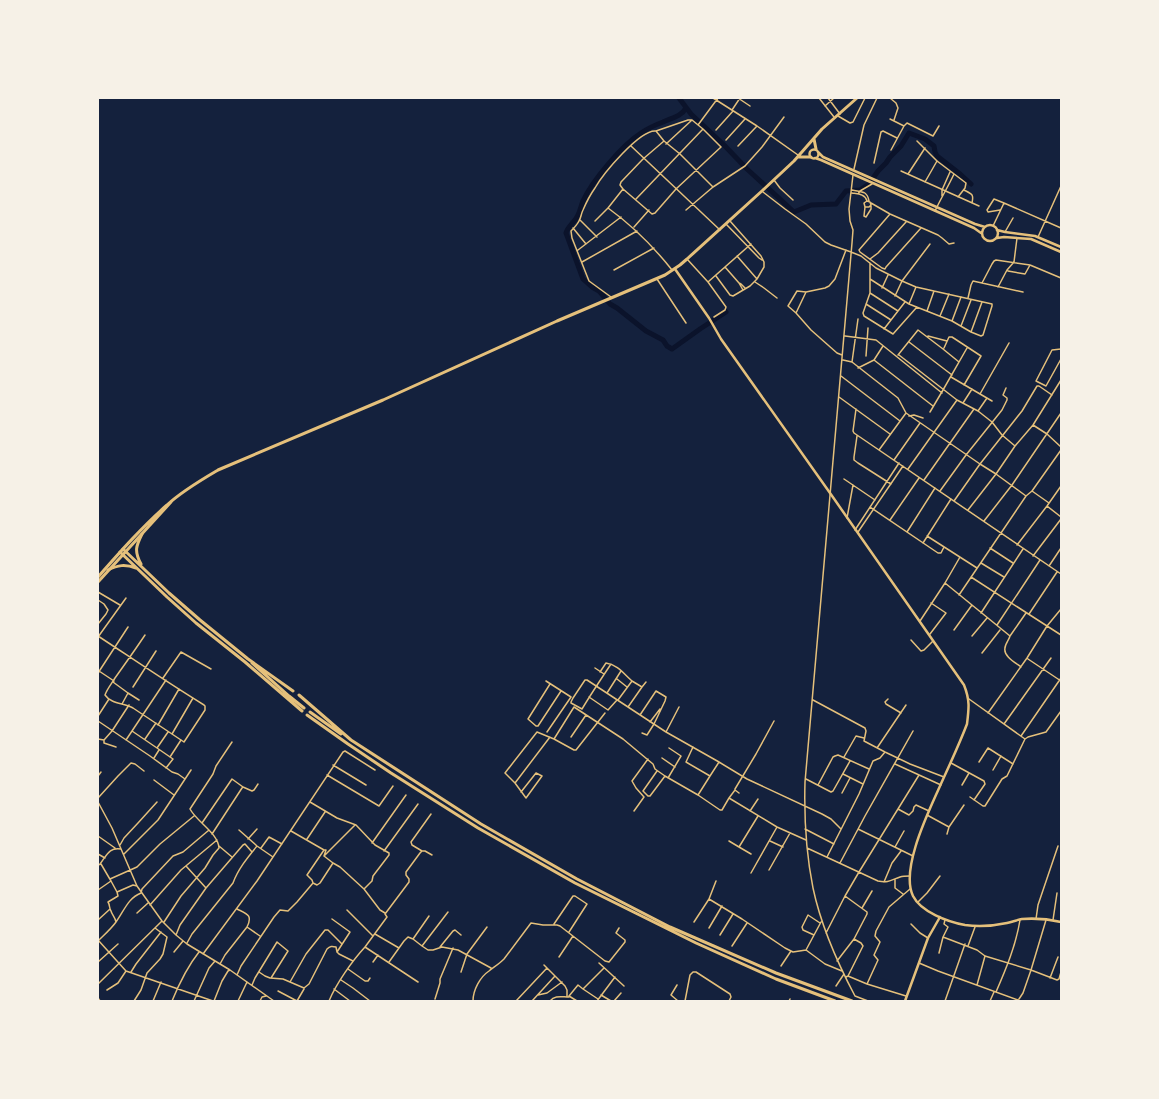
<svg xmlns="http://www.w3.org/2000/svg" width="1159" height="1099" viewBox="0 0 1159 1099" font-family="'DejaVu Sans',sans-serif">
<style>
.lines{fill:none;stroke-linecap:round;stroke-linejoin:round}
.river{stroke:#0b132b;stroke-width:5}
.minor{stroke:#e5c07b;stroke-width:1.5}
.secondary{stroke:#e5c07b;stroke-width:2.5}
.trunk{stroke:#e5c07b;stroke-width:3}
.motorway{stroke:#e5c07b;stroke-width:3}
</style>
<rect width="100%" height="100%" fill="#14213d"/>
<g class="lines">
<!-- river -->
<path class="river" d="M679,98L691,114L724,145L747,169L794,212L811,205L836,204L846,191L860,190L869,184L878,171L886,163L890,157L901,146L909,133L925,139L934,146L935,152L937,156L960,174L971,184
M686,108C681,117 671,118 663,122C655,125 647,129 641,133C622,145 592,181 583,201C581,206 580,211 578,215C575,222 568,226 566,233L583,279L592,287L599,291L610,304L617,308L646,331L663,340L667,346L672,349L700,329L726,312"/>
<!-- minor -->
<path class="minor" d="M713,98L757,126L798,155
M738,98L750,106
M819,98L834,117
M828,98L840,114
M890,98L896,103L898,108L894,120
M825,106L834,98
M732,110L740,98
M838,116L850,123L853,122L865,98
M890,119L904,126L907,123L933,136L939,126
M698,125L718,98
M716,130L733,111
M656,131L688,120H692
M726,140L745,119
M664,141L680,154L713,187
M917,141L937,161L966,183L965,188L958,197
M631,146L720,230
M738,146L757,126
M891,150L904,126
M874,163L881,132L883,131L897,138
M854,169L864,125L877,98
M901,171L979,206
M908,174L925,148
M853,175L849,209L850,221L853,230L852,243L805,782C804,818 806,853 813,888C821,926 837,962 855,996L868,1001
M774,180L780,188L793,200
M925,182L937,161
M852,190C861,192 867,190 869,201
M964,190C972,194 974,194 972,203
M763,192L785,209L806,224L825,242L831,245L851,252L861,256L876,268L902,281L916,287L992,304V306L983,335L981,336L971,332L952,321L909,304L870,279
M852,193C858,194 865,194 867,201
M858,194L860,191L872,184
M942,196V190L950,172
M636,199L703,129L692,120L666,144
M871,203L890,214L938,235L942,238L949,244L954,243
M865,207H869L871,205L870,202L867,201L864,203L865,207L864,216L866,217L871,209V206
M686,210L713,187L745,166L762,147L784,117
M1000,210L988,212L987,210L994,199L1004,203
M935,211C941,198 948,187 954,174
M890,214L859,250L860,252L882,268L885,269L886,267L921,228
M580,220L597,237
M595,221L608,208
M726,224L759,258L762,260
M993,226L1004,203L1061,228
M634,227L649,210
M573,228L586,244
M1005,232L1013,218
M1038,237L1061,186
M578,250L621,217
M737,256L757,279
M687,259L708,282L726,307L725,310L714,317
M870,259L878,253L906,222
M582,262L637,231
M870,263V293L863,313L864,316L893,334L917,307
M725,267L739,283L743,290
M614,270L654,248
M672,270C653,246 633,226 608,208L623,189L652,214L655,213L676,189L721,147L703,129
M1008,271L1025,274L1030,265
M716,276L730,295L733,296L750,286L757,279L764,267V262L761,256L730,221
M657,279L686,323
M708,282L751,244
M755,282L764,288L777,298
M739,283L741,284L745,288
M982,283L992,264L994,261L996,260L1030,265L1061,278
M998,287L1007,270L1014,262L1017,238
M882,288L888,275
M870,293L898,311
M895,296L902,281L930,244
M611,297L589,281L572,238L571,231C574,228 577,225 579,221C581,218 581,214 583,210C586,203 590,195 595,188C603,174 640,129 656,131L664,141L643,159L621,182L620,185L623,189
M968,298L971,285L973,281L1023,292
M866,304L891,320
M909,304L916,287
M927,311L934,291
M796,313L806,292
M940,316L949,294
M952,321L961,297
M961,326L971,300
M884,329L905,302
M971,332L982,302
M845,336L876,340L942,393
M928,336L947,341
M909,342L952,375
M944,348L949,337H952L981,356L964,385
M1061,349L1052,350L1036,381L1046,386L1061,359
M842,355L837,353L811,330L796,313L788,306L797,291L806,292L825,288L829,286L835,279L846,250
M898,355L918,330L943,349L959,362
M899,355L957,400L978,411L992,422L1002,435L1015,446
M866,356L868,328
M843,360L852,362L898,398L906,413L980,464L996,474L1026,496
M874,360L933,406
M852,362L858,319
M858,368L874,360L883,346
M841,376L900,421
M951,377L992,401
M980,394L1009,343
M839,397L890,434
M963,403L972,389
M856,409L853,431L854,433L1061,574
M978,411L987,398
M930,412L943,390L967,348
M909,416L914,415L923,418
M1033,425L1047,434L1061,447
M857,436L854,457V460L858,463L891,484
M879,450L906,413
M894,460L920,423
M908,469L957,400
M844,479L875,500
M924,480L974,409
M940,491L966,455L1002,410L1007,400V398L1003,395L1006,388
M1032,491L1049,503
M954,501L980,464L1022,411L1037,386H1039L1052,395
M1047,506L1061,517
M870,507L938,553H941L944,547
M968,510L996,474L1015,446L1033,425L1061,380
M847,518L853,485
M890,520L919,478
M984,521L1012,485L1061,413
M855,530L899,463
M858,532L903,466
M907,532L935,488
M927,536L977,568
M923,543L951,499
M1017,545L1047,506L1061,486
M990,548L1013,563
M1033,556L1061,519
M981,563L1004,577
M1049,566L1061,548
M971,577L1061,635
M945,583L1010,636L1026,613
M98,592L120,605
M959,595L1026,496L1032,491L1061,450
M98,600L104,604L108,610L106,614L98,624
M981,613L1023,549
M1029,614L1057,572
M920,621L945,583L960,557
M997,625L1040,560
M954,630L972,605
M930,634L946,613L931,603
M98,636C133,659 168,683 204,705L205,706V710L184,742L133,708C124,703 111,704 105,695C107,689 112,683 115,678C125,664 135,650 145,635
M972,636L987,618
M1010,636C1009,640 1005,644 1005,648C1003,656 1016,663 1021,667
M98,637L126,598
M911,640L921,651L924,650L933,641
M982,653L1000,630
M1028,659L1061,681
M611,664C601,679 591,694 582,709L571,703V702L573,698L585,680H587L666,732L719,762L747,779L822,814L831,819L841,829
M595,668L604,674
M99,671L114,681
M600,672L606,663C618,665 623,673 632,681
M98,673L128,627
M163,678L181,652L211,669
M617,679L627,687
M546,681L571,697
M113,682L128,693L122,704
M550,684L528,719L536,726H538L561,691
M133,687L156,651
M128,693L139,700
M607,693L621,671
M589,697L608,710L617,700
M888,699L885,702L886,704L901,713
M969,699L1025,739
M618,700L632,681L642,687L646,682
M813,700L865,728L866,731L864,741L885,752L910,764L944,777
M628,707L642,687
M988,713L1027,658L1047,626L1061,609
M640,715L656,691L666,697L665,701L654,724L647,735L642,733
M98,716L109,699
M98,721L150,756L172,772L178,774L185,779
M650,722L660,709
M1004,724L1051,658
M158,725L179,689
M132,731L157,748
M547,732L571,697
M666,732L679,707
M172,734L193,698
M1021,736L1061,678
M571,737L586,715
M98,739L104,740V743L116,747
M145,739L156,723
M554,739L574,707L623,739L653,764L655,769L665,776
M104,740L112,731L129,705
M126,740L166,680
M693,747L686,762L710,776L698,795
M877,748L906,705
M170,757L181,740
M844,757L856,736L864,738
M154,758L159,750
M662,758L675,767
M979,762L988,748L1013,764
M951,763L984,781L985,784L974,800
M895,764L941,785
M333,765L366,785
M166,768L173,759L157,748L168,732
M993,770L1001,756
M657,771L643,791L648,796H650L665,776L698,795L720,810H722L729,798L777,827L806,840
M843,774L863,784
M327,775L379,806L393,786
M98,776L101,772
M710,776L719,762
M668,778L681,756L669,748
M806,779L831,792L833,791L850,761
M154,780L174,795
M515,783L550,737
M818,785L833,757L835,756L838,755L869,769
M962,785L969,773
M521,792L536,773L542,776L526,798L515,783L505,773L537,732L554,739L574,750H576L605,713
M739,793L735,790V789L756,754L774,721
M842,793L850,778
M970,797L983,806H985L1002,779L1007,776L1025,739L1028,737L1046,732L1061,711
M98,798L118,776L131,763L135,764L144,771
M729,798L735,790
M98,802L112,828L137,886L162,921L176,935L187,944L230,970L274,1001
M310,802L337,818L356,825L375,845L389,853V855L373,876L372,881L364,889
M898,809L909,815L913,811L914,807L916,805L929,811
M634,811L644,797L636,788L632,781L648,759
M750,811L758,799
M927,815L949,827
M202,823L232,779L243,787
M805,829L834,844
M858,829L913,856
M239,830L257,846L273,857
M291,831L324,850
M212,834L242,788L243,787L252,791L254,790L258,784
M947,834L949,827L964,805
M98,836L115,848
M248,839L257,829
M307,839L325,812
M729,841L739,847
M770,841L783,847
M372,843L406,795
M120,845L124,838L138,823L157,802
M219,846L232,857
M895,847L904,831
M261,848L269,837L282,844
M807,848L878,881C889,883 891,880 900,877C903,876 907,876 910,876
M384,851L418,804
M422,851L412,845L411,842L431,814
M98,854L105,858
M124,854L158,820L191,770
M751,854L739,847L758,816
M324,856L333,863L340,867L364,889L380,910L385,913
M324,856L355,825
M827,857L859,794L873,761L880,758L885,752
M840,863L865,816L913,731
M100,864C107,855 109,847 121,849
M98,865L101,864L111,881L117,892
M186,866L206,888
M769,870L790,833
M751,873L777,827
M110,879L137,867L160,844L194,816
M895,880V888L903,894
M884,882L892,863L901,851
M313,883L317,885L320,883L333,863
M98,890L111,881
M98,898V890
M709,899L716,881
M918,902L927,893L940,876
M150,905L181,870L217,840
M862,908L872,891
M347,910L373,936
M137,913L148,903
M332,919L350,932L337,952L339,954L353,961
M1036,919L1038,905L1058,846
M98,920L110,909
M945,920L944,924L948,927L943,937L977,950L985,956L1031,970L1057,980L1059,979L1061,972
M1053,920L1057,893
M116,922C115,917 112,915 111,911C109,908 110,905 108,902L118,896L117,892L133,885L137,886
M164,922L181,896L205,868L213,855L219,848C218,833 197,822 190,809L213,774L216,766L232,742
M694,922L709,899L742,919L785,948L793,952L806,950L825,964L842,971
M554,924L573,896H575L587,904L569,932
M911,924L920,933L928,938
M247,927L260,936
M709,928L722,906
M826,933L845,896L859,872L919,775
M375,934L399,948
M176,935L180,925L206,888L243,845L245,844L252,852
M720,935L733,914
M814,935L803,930L802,927L808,915L820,923
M413,939L429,916
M98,940L126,971L213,1001
M98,941C104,935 111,929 116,922C124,911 128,898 141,893L142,889L173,856L183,852L209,830
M187,943L192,934L233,883C238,869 248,857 257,846
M422,946L428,950H433L442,947L458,950L491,968
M732,946L747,923
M968,946L975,927
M365,947L387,917L385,914L409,882V879L406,875V872L420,853L422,851H425L432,855
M440,947L453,931L455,930L461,935
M806,950L821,922
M174,952L183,941
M939,953L943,937
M203,954L257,881L343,752L345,751L375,770
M559,957L573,936
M837,961L854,939L867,914V912L845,896
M98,962L118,944
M373,962L378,955
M389,962L404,941L408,937L413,939L422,946L448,912
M599,963L624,986
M919,963L938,971L1018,1000
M220,964L225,955L247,927C253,915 247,914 237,909
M544,965L565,986L567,990V997
M781,966L791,951
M348,969L365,981H368L370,978
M131,972L136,964L161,932
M259,972L265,976L270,978L283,979L304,988L309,984L327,949C330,946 332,946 336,947L337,952
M461,972L467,954L487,927
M237,975L241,966L274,917L280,910L288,911L297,902L313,883L312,880L307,875L324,850H326L324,856
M848,976L863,946L861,943L854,939
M846,977L848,976L867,984L906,996
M1050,978L1058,957
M341,980L353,988L370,1001
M290,982L306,954L325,930H328L342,944
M98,984L162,921
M867,984L878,960L874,955L880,942L875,936L876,931L889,907L910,889
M252,985L255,978L277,942L288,951L271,978
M677,985L671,995L678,1001
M977,985L985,956
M836,986L844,974
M334,989L350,1001
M107,990L118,983L126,971
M278,991L297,1001
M996,992C1006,969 1016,945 1020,920
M538,995L547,993L562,982
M601,995L611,1001
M98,998L100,1001
M435,999L440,983V979L453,948
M598,999L583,989L604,968
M1019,999L1023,993L1031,970L1046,920
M134,1001L141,990L147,973L160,959L163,954L167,937L155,928
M153,1001L161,982
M172,1001C179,984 187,967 199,952
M194,1001L209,968L215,961
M214,1001L222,981L228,971L230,970
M238,1001L247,982
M260,1001L262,997L266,996
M297,1001L304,989
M329,1001C336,984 352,961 365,947L418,982
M473,1001C473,990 480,977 489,971C494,967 499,964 504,959L531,923L543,925H557L560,926L605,961L609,962L625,942V940L616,933L619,928
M516,1001L547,968
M532,1001L555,976
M550,1001C555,995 561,997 569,997
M577,1001L569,996L578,985L583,989
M597,1001L615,977
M614,1001L621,993
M685,1001L690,975L693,972H696L730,994L731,997L729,1001
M789,1001L790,999
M945,1001L965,944
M990,1001L994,992"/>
<!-- secondary -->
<path class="secondary" d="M809.5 154a4.5 4.5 0 1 1 9 0a4.5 4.5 0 1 1-9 0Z
M818,152L823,157L975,224L985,227
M815,158L821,160L974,228L981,233
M982 233a8 8 0 1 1 16 0a8 8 0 1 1-16 0Z
M997,230L1005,232L1035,236L1061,247
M997,238L1004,237L1031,239L1061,252
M675,269L709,318L721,339L830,493L964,685C970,700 969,708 967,724C959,745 949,766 940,786C929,811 900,869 913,896C921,912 948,922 965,925C979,927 993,926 1007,923C1012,922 1017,920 1022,919C1035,918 1048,919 1061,922
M905,1001L928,938L940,917"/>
<!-- trunk -->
<path class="trunk" d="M814,139L816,149
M798,157H811
M98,577C120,552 142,527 167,505C182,491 201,480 218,470L383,400L557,321L665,275L680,265L687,259L763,190L794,161L822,129L857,98
M98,582L171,502"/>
<!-- motorway -->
<path class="motorway" d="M123,549L169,593L200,620L248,659L293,691
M120,552L167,597L196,623L245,662L302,711
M141,564C134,551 136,546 142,534
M108,570C118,565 125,564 136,568
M252,663L289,696L304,708
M299,695L351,740L481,824L577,879L670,927L776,973L852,1001
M310,712L341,734
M307,715L348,744L391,773L478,828L575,883L696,943L776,979L835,1001"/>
</g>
<!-- border -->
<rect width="1159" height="1099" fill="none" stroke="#f6f1e7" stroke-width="198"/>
</svg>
